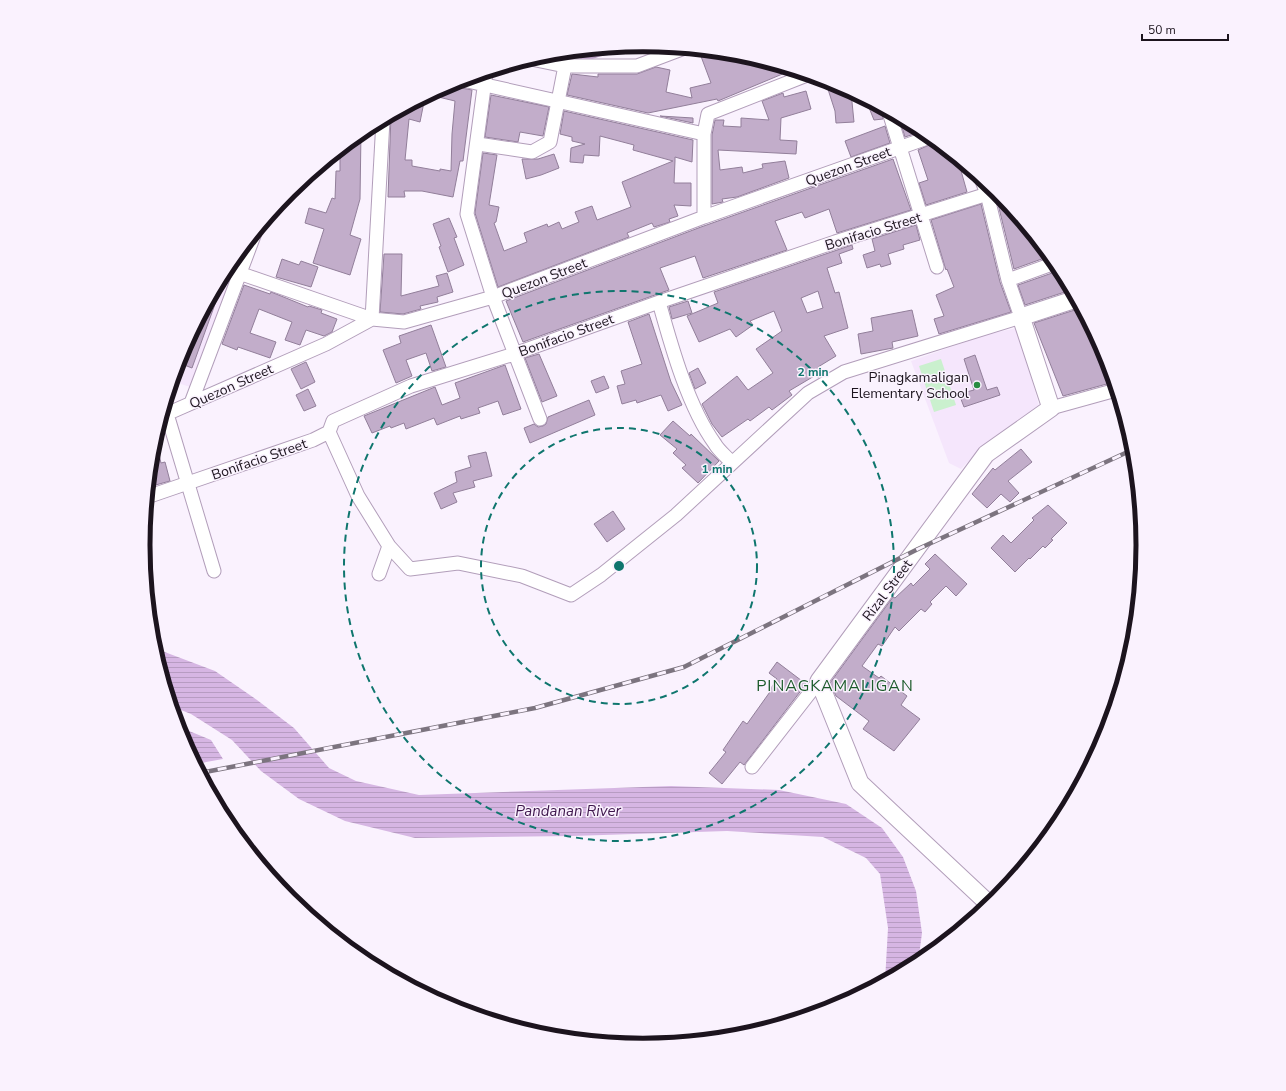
<svg xmlns="http://www.w3.org/2000/svg" width="1286" height="1091" viewBox="0 0 1286 1091" font-family="'Nunito Sans',sans-serif">
<style>
.built{fill:#f5e6fc}
.grass{fill:#caf0ce}
.water{fill:url(#water-rules)}
.building{fill:#c2adca;stroke:#927f9a;fill-rule:evenodd}
.lines{fill:none;stroke-linecap:round;stroke-linejoin:round}
.minor-casing{stroke:#b29eba;stroke-width:15}
.tertiary-casing{stroke:#b29eba;stroke-width:19}
.minor{stroke:#fff;stroke-width:13}
.tertiary{stroke:#fff;stroke-width:17}
.rail-casing{stroke:#7c747f;stroke-width:4.5}
.rail{stroke:#faf2fe;stroke-width:3;stroke-dasharray:9;stroke-linecap:butt}
.ring{fill:none;stroke:#0f766e;stroke-width:2;stroke-dasharray:7 5}
.poi-dot{fill:#288c41;stroke:#faf2fe;stroke-width:1.5}
.labels{text-anchor:middle;stroke-width:3;stroke-linejoin:round;paint-order:stroke}
.street-label{font-size:14px;fill:#1c141e;stroke:#faf2fe}
.poi-label{font-size:14px;fill:#1c141e;stroke:#faf2fe;text-anchor:end}
.water-label{font-size:15px;font-style:italic;fill:#3e164c;stroke:#faf2fe}
.quarter-label{font-size:16px;letter-spacing:1px;fill:#1b5a2a;stroke:#faf2fe}
.rim{fill:none;stroke:#1c141e;stroke-width:5}
.centre{fill:#0f766e;stroke:#faf2fe;stroke-width:2}
.ring-label{font-size:12px;text-anchor:middle;font-weight:bold;fill:#0f766e;stroke:#faf2fe;stroke-width:3;stroke-linejoin:round;paint-order:stroke}
</style>
<defs>
<pattern id="water-rules" width="6" height="5" patternUnits="userSpaceOnUse"><rect width="6" height="5" fill="#d6b6e3"/><path d="M0 2.5h6" fill="none" stroke="#b79cc2"/></pattern>
</defs>
<rect width="100%" height="100%" fill="#faf2fe"/>
<!-- built -->
<path class="built" d="M246,244L190,387L172,381L181,354L227,267Z
M1017,328L1040,409L988,441L961,469L949,463L911,361L988,334Z"/>
<!-- grass -->
<path class="grass" d="M941,359L956,405L934,412L919,366Z"/>
<!-- water -->
<path class="water" d="M630,46L581,63L580,55L578,53H565Z
M154,648L215,671L257,700L294,728L329,768L356,781L419,795L671,786L779,790L846,804L882,828L903,857L916,891L922,933L918,963L885,981L888,928L880,874L866,858L823,837L727,831L572,836L415,838L345,821L299,799L261,771L232,740L191,714L171,706Z
M177,726L211,740L223,759L195,764L181,737Z"/>
<!-- building -->
<path class="building" d="M699,51L741,55L792,70L718,101L717,99L648,113L567,95L572,74L598,77V74H637L656,67L670,70L666,92L692,98L690,88L711,83Z
M825,80L851,92L854,122L836,123L835,111Z
M455,82L461,88L472,90L463,161H460L453,197L422,191H404L405,197H388L391,115L425,97L420,122L409,119L405,160H412V166L440,171V169L451,171L452,134L455,101L430,95Z
M806,91L811,109L781,118L780,140L797,141L796,154L718,150L720,170L742,167L743,173L763,168L762,164L785,161L789,178L737,197L722,199L723,202L712,204V135L715,120H724L723,126L741,127V118L769,120L762,101L783,93L784,97Z
M491,95L549,107L543,136L520,132L518,142L485,137Z
M866,100L882,108L883,119L874,120Z
M564,111L693,140L692,162L675,157V161L674,183H691V206L674,205L678,216L669,219L670,222L654,227L652,223L627,233L629,237L498,287L475,213L483,153L497,155L489,205L499,207L496,222L494,223L504,251L527,242L524,233L547,224L548,227L559,222L562,229L579,222L575,212L592,206L597,220L631,207L622,182L673,161L633,150L634,145L600,136L599,156L584,155L583,163L570,162L571,148L585,144L572,141V137L560,134Z
M660,116L693,118V123Z
M903,120L921,129L923,131L905,137L900,121Z
M885,126L890,143L851,157L845,141Z
M361,132L360,199L350,235L361,239L350,275L313,263L324,229L305,223L309,208L326,213L332,198L335,199L336,171H340V150Z
M936,142L958,160L967,192L926,205L919,183L928,180L918,150Z
M554,154L559,168L541,175L526,179L522,159H538Z
M893,159L911,210L837,233L829,209L805,218L802,212L775,221L787,250L703,278L695,256L660,268L669,290L523,342L506,301L701,227Z
M1002,197L1049,255L1050,256L1014,269L997,200Z
M981,204L1000,282L1011,312L939,334L934,319L944,316L936,295L954,287L947,269L946,270L945,267L931,220Z
M449,218L457,237L454,238L464,265L448,272L439,247L441,246L433,224Z
M916,225L920,240L903,245L904,249L888,254L891,264L881,267L880,264L867,268L863,255L875,251L872,239Z
M852,245L853,249L839,254L842,263L827,268L835,293L839,292L848,328L824,336L836,356L818,367L821,372L789,391L792,395L772,410L769,407L750,421L748,419L722,437L712,424L702,404L737,376L748,390L773,373L756,349L782,331L774,311L750,321L753,325L736,337L730,329L699,342L687,316L718,303L714,292ZM818,291L823,308L807,313L801,298Z
M384,254H402L401,296L439,286L436,276L447,273L453,292L437,297L438,302L420,306L421,309L403,314L380,312Z
M282,259L299,265L301,261L318,267L311,287L276,277Z
M1055,272L1056,275L1062,273L1071,290L1025,305L1018,285Z
M244,285L270,294L271,292L286,298L308,307L309,306L322,310L321,313L337,319L332,332L324,336L306,330L300,345L285,340L292,322L259,309L250,333L276,342L270,358L238,347L237,350L222,344Z
M214,291L219,293L192,368L179,363L186,344Z
M688,301L692,313L672,319L669,307Z
M1081,308L1105,354L1114,382L1063,396L1034,323Z
M912,310L918,336L892,342L893,348L861,354L858,334L873,331L871,318Z
M649,314L671,382L682,405L668,411L661,395L637,403L636,400L622,404L617,386L625,384L621,371L642,364L628,322Z
M431,325L446,367L432,371L426,353L406,360L412,376L396,383L383,350L401,343L399,336Z
M539,354L557,396L542,402L525,358Z
M975,355L987,390L997,387L1000,395L964,407L959,394L974,390L964,359Z
M306,362L315,382L301,389L291,369Z
M505,365L521,409L503,415L498,401L478,408L480,413L461,419L460,416L437,425L434,418L406,429L404,423L391,428L390,426L372,433L364,416L435,387L442,405L460,398L455,383Z
M698,368L706,383L695,389L689,373Z
M604,376L609,388L596,393L591,381Z
M308,389L316,406L304,411L296,395Z
M589,400L595,415L530,443L524,428L534,424L538,427L543,426L546,424L548,417Z
M673,421L690,436L691,434L719,461L698,483L682,468L686,465L673,453L677,449L660,435Z
M155,439L161,463L165,462L170,481L152,486L149,476Z
M1021,449L1032,462L1008,481L1019,493L1010,502L1001,494L987,508L972,494L993,468L995,470Z
M486,452L492,476L473,481L475,487L453,493L457,502L441,509L434,493L457,482L455,472L471,467L468,456Z
M1048,505L1067,523L1051,539L1053,540L1045,548L1043,546L1030,559L1029,558L1015,572L991,548L1003,535L1011,543L1034,520L1032,518Z
M613,511L625,529L607,542L594,524Z
M935,554L967,584L956,596L946,586L930,602L932,604L925,612L921,609L899,631L895,627L882,646L878,644L862,666L879,678L881,676L907,696L901,705L920,719L894,751L863,729L869,721L836,696L830,683L893,597L895,598L911,583L913,586L930,569L925,564Z
M777,662L806,684L744,765L740,762L722,784L709,773L726,752L723,750L743,721L747,724L772,689L771,688L777,679L769,673Z"/>
<g class="lines">
<defs>
<path id="minor" d="M531,59L565,66H637L682,49
M486,73L467,214L493,297L540,419
M463,80L704,134V217
M889,112L937,267
M704,134L708,114L807,75
M478,144L532,152L550,142L565,66
M239,273L372,319L383,120
M1008,280L1055,263
M659,302C671,345 688,407 715,444C719,451 726,456 731,462
M191,403L255,233
M1051,408L1116,390
M167,414L214,571
M162,416L326,344L372,319L404,322L493,297L704,217L930,137
M329,432L358,496L389,546L410,569L458,563L522,576L571,595L601,575L676,515L808,393L844,372L1021,317L1008,280L987,194L981,178
M147,497L313,440L329,432L333,421L411,386L514,354L659,302L835,242L997,191
M379,574L389,546
M752,767L819,681"/>
<path id="tertiary" d="M990,905L860,783L819,681L986,454L1051,408L1021,317L1076,299"/>
</defs>
<!-- minor casing -->
<use href="#minor" class="minor-casing"/>
<!-- tertiary casing -->
<use href="#tertiary" class="tertiary-casing"/>
<!-- minor -->
<use href="#minor" class="minor"/>
<!-- tertiary -->
<use href="#tertiary" class="tertiary"/>
<defs>
<path id="rail" d="M200,773L535,708L684,667L918,549L1134,449"/>
</defs>
<!-- rail casing -->
<use href="#rail" class="rail-casing"/>
<!-- rail -->
<use href="#rail" class="rail"/>
</g>
<!-- distance rings -->
<g class="ring">
<circle cx="619" cy="566" r="138"/>
<circle cx="619" cy="566" r="275"/>
</g>
<!-- markers -->
<circle class="poi-dot" cx="977" cy="385" r="4"/>
<g class="labels">
<!-- street labels -->
<g class="street-label">
<text transform="translate(848 166) rotate(-20)" y="5">Quezon Street</text>
<text transform="translate(873 231) rotate(-17)" y="5">Bonifacio Street</text>
<text transform="translate(544 278) rotate(-21)" y="5">Quezon Street</text>
<text transform="translate(566 335) rotate(-20)" y="5">Bonifacio Street</text>
<text transform="translate(231 386) rotate(-24)" y="5">Quezon Street</text>
<text transform="translate(259 459) rotate(-19)" y="5">Bonifacio Street</text>
<text transform="translate(887 590) rotate(-53)" y="5">Rizal Street</text>
</g>
<!-- poi labels -->
<g class="poi-label">
<text x="969" y="382">Pinagkamaligan<tspan x="969" dy="16">Elementary School</tspan></text>
</g>
<!-- water labels -->
<g class="water-label">
<text x="568" y="816">Pandanan River</text>
</g>
<!-- quarter labels -->
<g class="quarter-label">
<text x="835" y="691">PINAGKAMALIGAN</text>
</g>
</g>
<!-- crop -->
<path d="M0 0H1286V1091H0ZM150 545a493 493 0 1 1 986 0a493 493 0 1 1-986 0Z" fill="#faf2fe" fill-rule="evenodd"/>
<path class="rim" d="M150 545a493 493 0 1 1 986 0a493 493 0 1 1-986 0Z"/>
<circle cx="619" cy="566" r="6" class="centre"/>
<g class="ring-label">
<text x="813" y="376">2 min</text>
<text x="717" y="473">1 min</text>
</g>
<!-- scale -->
<path d="M1142 34v6h86v-6" fill="none" stroke="#1c141e" stroke-width="2"/>
<text x="1148" y="34" font-size="12" fill="#1c141e" stroke="#faf2fe" stroke-width="3" paint-order="stroke">50 m</text>
</svg>
